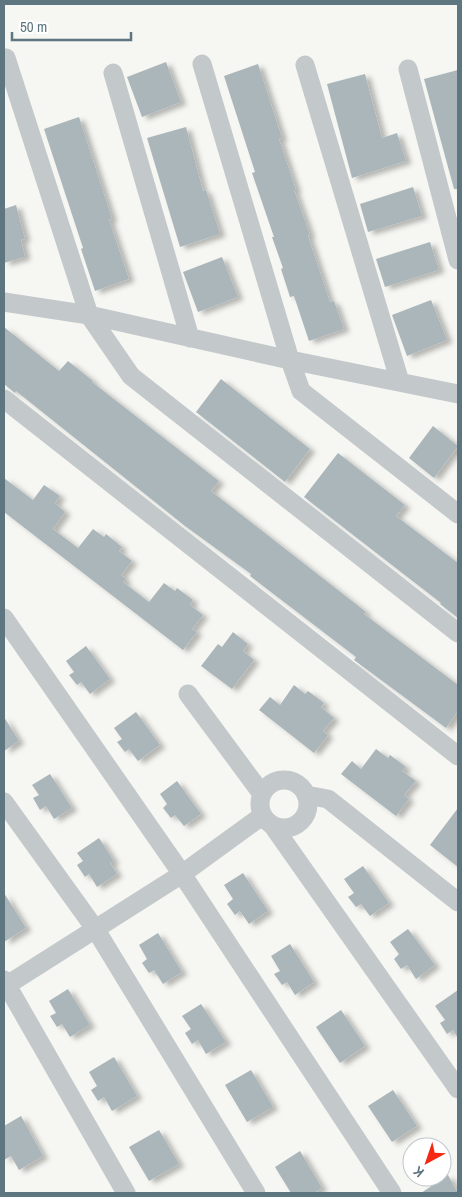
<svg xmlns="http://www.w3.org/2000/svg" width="462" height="1197" viewBox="0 0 462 1197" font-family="'Archivo Narrow',sans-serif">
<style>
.building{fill:#abb6ba;filter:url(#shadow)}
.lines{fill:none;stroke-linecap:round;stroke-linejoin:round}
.minor{stroke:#c3c8cb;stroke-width:19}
</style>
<defs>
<filter id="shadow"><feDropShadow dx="5.5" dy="3" stdDeviation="2.5" flood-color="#0004"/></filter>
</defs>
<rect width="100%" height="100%" fill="#f6f6f2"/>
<!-- building -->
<path class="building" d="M166,62L181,102L142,117L127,77Z
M258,64L282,138L279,139L296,190H294L310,235L308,236L330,302L334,301L344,329L309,341L294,296L290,297L281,269L283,268L272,237H274L252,173L255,172L224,76Z
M458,70V189H454L424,79Z
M365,74L382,138L397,133L406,161L352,178L327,84Z
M79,117L112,219L109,220L129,279L95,291L81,249L83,248L44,129Z
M186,127L203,191L206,190L220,234L180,247L147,138Z
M413,187L422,216L368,232L360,204Z
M16,205L25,239L21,240L25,257L4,263V209Z
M430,242L439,270L385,287L376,259Z
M222,257L238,297L198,312L183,272Z
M431,300L447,340L407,356L392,315Z
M4,327L59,371L68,361L93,381L92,382L219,481L211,491L366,612L364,614L458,685V711L446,728L354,660L356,657L250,576L251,574L185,526L16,391L15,393L4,384Z
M221,379L310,449L285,482L196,412Z
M433,426L458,446L434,478L409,458Z
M338,453L405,505L396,516L458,563V618L440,604L441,603L304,497Z
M4,478L33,500L44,485L60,496L55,503L65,512L53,529L78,548L93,529L104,537L106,534L122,547L119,551L132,561L121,575L126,579L123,582L149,602L164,583L175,591L177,588L193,600L190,605L203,615L192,629L197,632L183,650L4,512Z
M233,632L248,644L243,651L254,660L232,689L201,666L218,644L222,647Z
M86,646L110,679L90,694L81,682L77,685L69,675L74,672L66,661Z
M294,685L305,694L308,691L324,703L321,707L334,718L323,731L328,735L314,753L259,710L270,697L280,705Z
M136,712L160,745L138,761L129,749L125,752L117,742L122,739L114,728Z
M4,717L19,741L4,751Z
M376,749L388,758L390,755L406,767L402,771L416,781L404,795L409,799L396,816L341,774L352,761L361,769Z
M50,774L72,808L54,819L46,806L40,810L33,798L39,795L32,785Z
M177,781L201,814L184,826L175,815L171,818L163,808L167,804L160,794Z
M458,808V867L430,845Z
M99,838L114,861L110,863L117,874L97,887L89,874L85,877L77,865L83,861L77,853Z
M363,866L389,903L370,916L361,904L356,907L348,897L354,893L344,879Z
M243,873L268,911L249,924L240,911L235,915L227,904L233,899L224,885Z
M4,893L26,928L4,942Z
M408,929L435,965L416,979L407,965L401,969L394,959L399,954L390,942Z
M158,933L182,972L163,984L154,970L149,973L142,963L147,959L139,945Z
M290,944L314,982L295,995L287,982L282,985L274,974L280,971L271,956Z
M68,989L90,1025L70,1037L62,1024L57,1027L50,1016L56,1013L49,1001Z
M458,990V1038L453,1030L447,1034L440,1023L445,1020L435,1006Z
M201,1004L226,1042L206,1054L198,1040L192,1044L185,1033L191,1029L182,1016Z
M341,1010L365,1046L340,1063L316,1027Z
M114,1057L137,1096L112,1111L104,1097L98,1101L91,1090L97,1086L89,1072Z
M251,1070L273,1107L247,1122L225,1085Z
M393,1090L417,1126L392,1142L368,1106Z
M21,1116L43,1156L19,1170L11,1156L4,1160V1126Z
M159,1130L179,1164L149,1181L129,1147Z
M300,1151L322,1188L314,1193H291L275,1167Z
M448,1175L458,1193H421Z"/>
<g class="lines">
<!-- minor -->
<path class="minor" d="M6,58L89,315L131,376L458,633
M202,64L290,360L301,391L458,514
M305,65L400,382
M408,69L458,260
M113,73L190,338
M4,302L89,315L290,360L458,394
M4,399L458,756
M4,618L182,874L392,1193
M188,694L262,794
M260 804a24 24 0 1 1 48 0a24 24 0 1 1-48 0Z
M306,795L328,799L458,902
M4,802L96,930L256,1193
M273,826L458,1089
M4,980L126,1193
M4,987L182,874L262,816"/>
</g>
<!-- border -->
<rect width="462" height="1197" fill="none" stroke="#5e7680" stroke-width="10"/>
<!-- north arrow -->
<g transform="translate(427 1162) rotate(220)"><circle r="24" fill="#ffffff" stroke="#bfc8cc"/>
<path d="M0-4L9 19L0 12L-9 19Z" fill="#f52813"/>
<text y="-8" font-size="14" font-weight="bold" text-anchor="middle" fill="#5e7680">K</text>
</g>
<!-- scale -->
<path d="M12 32v8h119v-8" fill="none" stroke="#5e7680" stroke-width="2.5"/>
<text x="20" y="32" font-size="15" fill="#5e7680" stroke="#ffffff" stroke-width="4" paint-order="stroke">50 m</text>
</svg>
